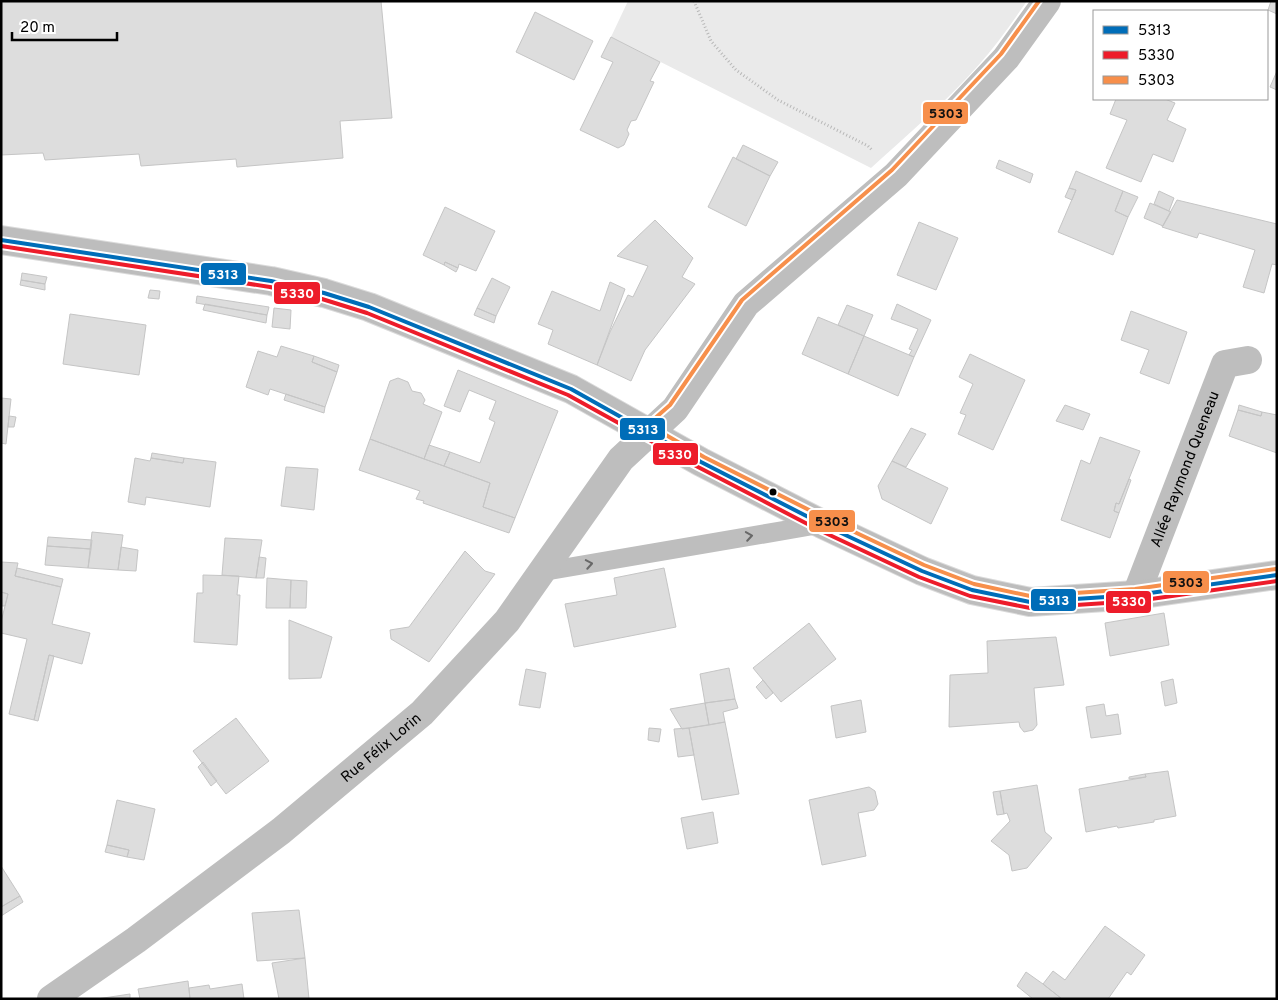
<svg xmlns="http://www.w3.org/2000/svg" width="1278" height="1000" viewBox="0 0 1278 1000" font-family="Overpass,sans-serif">
<style>
.green{fill:#eaeaea}
.building{fill:#ddd;stroke:#c5c5c5}
.lines{fill:none;stroke-linecap:round;stroke-linejoin:round}
.primary-casing{stroke:#dbdbdb;stroke-width:30}
.path{stroke:#b8b8b8;stroke-width:3;stroke-dasharray:1 2.5;stroke-linecap:butt}
.lane{stroke:#bebebe;stroke-width:19}
.street{stroke:#bebebe;stroke-width:28}
.primary{stroke:#bdbdbd;stroke-width:28}
.bus-1-casing{stroke:#fff;stroke-width:8}
.bus-2-casing{stroke:#fff;stroke-width:8}
.bus-3-casing{stroke:#fff;stroke-width:8}
.bus-1{stroke:#006db8;stroke-width:4}
.bus-2{stroke:#ed1c2a;stroke-width:4}
.bus-3{stroke:#f78f4b;stroke-width:4}
.oneway{stroke:#686868}
.bus-dot{fill:#000;stroke:#fff;stroke-width:2}
.labels{text-anchor:middle;stroke-width:5;stroke-linejoin:round;paint-order:stroke}
.street-label{font-size:15px;fill:#000;stroke:#fff}
.line-badge{stroke:#fff;stroke-width:2}
.badge-label{font-size:14px;text-anchor:middle;font-weight:bold;fill:#fff}
.pale-badge-label{font-size:14px;text-anchor:middle;font-weight:bold;fill:#111}
</style>
<rect width="100%" height="100%" fill="#fff"/>
<!-- green -->
<path class="green" d="M628,1H1027C1011,24 995,47 976,68C944,104 906,136 871,168L611,37Z"/>
<!-- building -->
<path class="building" d="M1,1H381L392,118L340,121L343,158L237,167L236,159L141,166L139,154L45,160L43,153L1,155Z
M1271,1H1277V14L1268,10Z
M535,12L593,41L574,80L516,52Z
M611,37L660,62L650,81L654,82L636,120L631,121L627,130L629,134L624,145L618,148L580,130L613,62L601,57Z
M1277,71V90L1270,87Z
M1116,99H1165L1175,103L1167,120L1186,129L1173,162L1153,154L1141,182L1106,168L1127,120L1110,114Z
M743,145L778,162L770,176L736,159Z
M733,157L770,176L746,226L708,207Z
M999,160L1033,174L1030,183L996,168Z
M1076,171L1123,191L1115,211L1128,217L1113,255L1058,232L1076,190L1069,188Z
M1069,188L1076,190L1072,200L1065,197Z
M1123,191L1138,197L1128,217L1115,211Z
M1159,191L1174,198L1169,211L1154,204Z
M1177,200L1277,224V265L1272,264L1264,293L1243,287L1255,250L1199,233L1197,238L1162,227Z
M1150,203L1171,212L1163,226L1144,218Z
M445,207L495,231L476,271L459,264L458,268L445,262L444,265L423,255Z
M655,220L693,258L682,277L695,284L645,350L631,381L597,365L610,332L628,295L633,297L648,266L617,256Z
M919,222L958,238L936,290L897,275Z
M445,262L458,268L456,272L444,265Z
M22,273L47,277L45,284L21,280Z
M492,278L510,287L496,316L477,308Z
M21,280L45,284V290L20,285Z
M610,282L625,289L597,365L548,344L553,330L538,324L552,291L600,311Z
M150,290L160,291L159,299L148,298Z
M197,296L269,307L267,315L196,303Z
M205,304L267,315L266,323L203,310Z
M897,304L931,320L914,357L909,355L912,350L909,349L918,329L891,319Z
M847,305L873,315L864,336L838,325Z
M274,308L291,310L290,329L272,327Z
M477,308L496,316L494,323L474,315Z
M1131,311L1187,332L1169,384L1140,373L1149,350L1121,340Z
M70,314L146,325L139,375L63,364Z
M818,317L864,336L848,374L802,354Z
M864,336L914,357L898,396L848,374Z
M281,346L314,356L312,362L337,372L325,407L270,389L268,395L246,387L258,351L277,357Z
M970,354L1025,380L993,450L958,434L966,415L960,413L973,384L959,377Z
M314,356L339,365L337,372L312,362Z
M458,370L558,411L515,518L483,507L490,483L444,466L450,452L480,463L495,422L489,419L496,401L469,390L460,412L444,406Z
M398,378L408,382L412,391L421,393L425,400L423,404L442,412L424,459L370,439L390,381Z
M286,394L325,407L324,413L284,400Z
M1,398L11,399L6,444L1,443Z
M1065,405L1090,414L1083,430L1056,421Z
M1239,405L1262,412L1261,416L1238,410Z
M1238,410L1261,416L1262,412L1277,415V453L1229,436Z
M9,416L16,417L14,427H8Z
M911,428L926,434L906,467L892,461Z
M1100,437L1140,451L1119,504L1116,503L1114,511L1119,513L1110,538L1061,520L1081,460L1090,464Z
M370,439L490,483L483,507L515,518L509,533L423,503L424,501L416,499L420,491L359,470Z
M429,445L450,452L444,466L424,459Z
M152,453L184,458L183,463L151,458Z
M135,458L150,461L151,458L183,463L184,458L216,462L210,507L146,497L145,505L128,502Z
M892,461L948,488L931,524L882,499L878,486Z
M286,467L318,469L314,510L281,506Z
M1129,479L1131,480L1119,513L1114,511L1116,503L1119,504Z
M92,532L123,535L118,570L88,568Z
M48,537L92,540L91,549L47,546Z
M225,538L262,540L256,578L222,575Z
M47,546L91,549L88,568L45,565Z
M121,547L138,550L136,571L118,570Z
M465,551L485,571L495,574L429,662L391,639L390,630L409,627Z
M259,557L266,558L264,578H256Z
M1,562L18,563L15,576L61,587L52,624L90,633L82,664L49,655L34,720L9,714L27,639L1,633V622L8,594L1,592Z
M17,568L63,579L61,587L15,576Z
M664,568L676,627L574,647L565,604L617,595L614,578Z
M203,575L239,576L237,595H240L237,645L194,642L197,593H203Z
M267,578L291,580L290,608H266Z
M291,580L307,581L306,608H290Z
M1,592L8,594L5,606H1Z
M1164,613L1169,645L1110,656L1105,623Z
M289,620L332,637L321,678L289,679Z
M809,623L836,659L781,702L753,668Z
M1056,637L1064,685L1034,688L1037,725L1033,730L1024,732L1020,727L1019,722L949,727L950,675L988,673L987,641Z
M49,655L54,656L38,721L34,720Z
M729,668L735,699L705,703L700,674Z
M526,669L546,673L540,708L519,705Z
M1173,679L1177,703L1165,706L1161,682Z
M763,680L773,693L766,699L756,687Z
M735,699L738,708L723,712L725,722L709,725L705,703Z
M861,700L866,732L836,738L831,706Z
M705,703L709,725L689,728L682,729L670,709Z
M1104,704L1106,716L1118,714L1121,734L1091,738L1086,707Z
M236,718L269,761L226,794L193,751Z
M725,722L739,794L702,800L689,728Z
M649,728L661,729L659,742L648,740Z
M689,728L694,755L678,757L674,729Z
M203,762L217,781L211,786L198,767Z
M1168,771L1176,816L1154,820V822L1118,828L1117,826L1086,832L1079,789L1146,777L1145,774Z
M1145,774L1146,777L1129,779V777Z
M1037,785L1045,832L1052,838L1027,868L1012,871L1009,855L991,841L1010,821L1007,813L1004,814L1000,791Z
M869,787L875,791L878,804L874,810L858,813L866,856L822,865L809,800Z
M1000,791L1004,814L997,815L993,792Z
M117,800L155,809L144,860L127,857L129,850L107,845Z
M713,812L718,843L687,849L681,818Z
M107,845L129,850L127,857L105,852Z
M1,866L20,896L1,907Z
M20,896L23,902L1,916V907Z
M299,910L305,958L257,961L252,913Z
M1105,926L1145,955L1131,975L1127,972L1108,999H1062L1043,984L1053,971L1065,980Z
M305,958L309,999H279L272,963Z
M1026,972L1043,984L1062,999H1033L1017,986Z
M188,981L190,999H140L138,989Z
M242,984L244,999H190L189,988L209,985L210,989Z
M130,994V999H97Z"/>
<g class="lines">
<defs>
<path id="primary" d="M1,240L271,281L324,293L369,307L571,389L701,462L822,524L922,571L972,590L1030,602L1136,595L1277,575"/>
</defs>
<!-- primary casing -->
<use href="#primary" class="primary-casing"/>
<!-- path -->
<path class="path" d="M694,1L711,41L736,70L778,100L868,146L873,151"/>
<!-- lane -->
<path class="lane" d="M541,572L822,524"/>
<!-- street -->
<g class="street">
<path id="s1" d="M1136,595L1225,364L1248,360"/>
<path id="s2" d="M51,999L136,940L281,831L422,713L507,621L621,459L675,409L746,304L896,175L1006,58L1047,1"/>
</g>
<!-- primary -->
<use href="#primary" class="primary"/>
<defs>
<path id="bus-1" d="M1,240L271,281L324,293L369,307L571,389L701,462L822,524L922,571L972,590L1030,602L1136,595L1277,575"/>
<path id="bus-2" d="M1,246L270,287L322,299L367,313L568,395L698,467L819,530L919,577L970,596L1030,608L1137,601L1277,581"/>
<path id="bus-3" d="M645,427L670,405L742,300L892,170L1001,54L1039,1
M652,427L704,457L825,518L924,565L974,584L1030,596L1135,589L1276,569"/>
</defs>
<!-- bus-1 casing -->
<use href="#bus-1" class="bus-1-casing"/>
<!-- bus-2 casing -->
<use href="#bus-2" class="bus-2-casing"/>
<!-- bus-3 casing -->
<use href="#bus-3" class="bus-3-casing"/>
<!-- bus-1 -->
<use href="#bus-1" class="bus-1"/>
<!-- bus-2 -->
<use href="#bus-2" class="bus-2"/>
<!-- bus-3 -->
<use href="#bus-3" class="bus-3"/>
</g>
<!-- one-way arrows -->
<defs><path id="oneway-chevron" d="M-2-3.5L2.5 0L-2 3.5" fill="none" stroke-width="1.6" stroke-linecap="round" stroke-linejoin="round" transform="scale(1.25)"/></defs>
<g class="oneway">
<use href="#oneway-chevron" transform="translate(749 536) rotate(-9)"/>
<use href="#oneway-chevron" transform="translate(589 564) rotate(-10)"/>
</g>
<!-- markers -->
<circle class="bus-dot" cx="773" cy="492" r="4.5"/>
<g class="labels">
<!-- street labels -->
<g class="street-label">
<text dy="5" stroke="none"><textPath href="#s1" startOffset="135">Allée Raymond Queneau</textPath></text>
<text dy="5" stroke="none"><textPath href="#s2" startOffset="415">Rue Félix Lorin</textPath></text>
</g>
</g>
<g class="line-badge">
<rect x="922" y="101" width="47" height="24" rx="5" fill="#f78f4b"/>
<rect x="200" y="262" width="47" height="24" rx="5" fill="#006db8"/>
<rect x="273" y="281" width="48" height="24" rx="5" fill="#ed1c2a"/>
<rect x="619" y="417" width="47" height="24" rx="5" fill="#006db8"/>
<rect x="652" y="442" width="47" height="24" rx="5" fill="#ed1c2a"/>
<rect x="808" y="509" width="48" height="24" rx="5" fill="#f78f4b"/>
<rect x="1162" y="570" width="48" height="24" rx="5" fill="#f78f4b"/>
<rect x="1030" y="588" width="47" height="24" rx="5" fill="#006db8"/>
<rect x="1105" y="590" width="47" height="24" rx="5" fill="#ed1c2a"/>
</g>
<g class="badge-label">
<text x="223" y="279">5313</text>
<text x="297" y="298">5330</text>
<text x="643" y="434">5313</text>
<text x="675" y="459">5330</text>
<text x="1054" y="605">5313</text>
<text x="1129" y="606">5330</text>
</g>
<g class="pale-badge-label">
<text x="946" y="118">5303</text>
<text x="832" y="526">5303</text>
<text x="1186" y="587">5303</text>
</g>
<!-- border -->
<rect width="1278" height="1000" fill="none" stroke="#000000" stroke-width="5"/>
<!-- legend -->
<rect x="1093" y="10" width="175" height="90" fill="#ffffff" stroke="#999999"/>
<rect x="1103" y="26" width="25" height="8" fill="#006db8" stroke="#999999"/>
<text x="1138" y="35" font-size="15" fill="#000000">5313</text>
<rect x="1103" y="51" width="25" height="8" fill="#ed1c2a" stroke="#999999"/>
<text x="1138" y="60" font-size="15" fill="#000000">5330</text>
<rect x="1103" y="76" width="25" height="8" fill="#f78f4b" stroke="#999999"/>
<text x="1138" y="85" font-size="15" fill="#000000">5303</text>
<!-- scale -->
<path d="M12 32v8h105v-8" fill="none" stroke="#000000" stroke-width="2.5"/>
<text x="20" y="32" font-size="15" fill="#000000" stroke="#ffffff" stroke-width="4" paint-order="stroke">20 m</text>
</svg>
